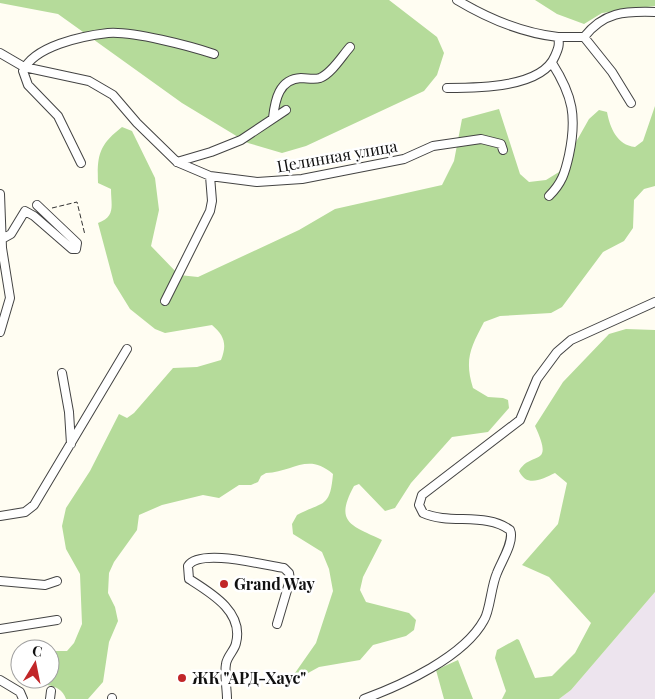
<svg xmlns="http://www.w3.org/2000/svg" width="655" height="699" viewBox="0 0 655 699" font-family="'Playfair Display',serif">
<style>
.industrial{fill:#ede4ee}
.forest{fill:#b5db9a}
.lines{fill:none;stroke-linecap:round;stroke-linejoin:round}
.minor-casing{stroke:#434343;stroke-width:10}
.path{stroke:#323232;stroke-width:1;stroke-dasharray:5 2.5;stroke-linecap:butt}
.minor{stroke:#fff;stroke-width:8}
.poi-dot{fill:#c12628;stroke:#fff;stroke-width:2}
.labels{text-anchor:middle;stroke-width:5;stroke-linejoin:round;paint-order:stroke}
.street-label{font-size:16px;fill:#101010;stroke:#fff}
.poi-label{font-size:16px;font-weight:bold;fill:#101010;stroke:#fff;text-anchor:start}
</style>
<rect width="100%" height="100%" fill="#fffdf2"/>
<!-- industrial -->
<path class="industrial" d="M655,592V699H559L571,690Z"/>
<!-- forest -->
<path class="forest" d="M0,0H389L437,37L444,53L437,75L424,91L306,146L282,153L248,143L182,103L58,14L0,3Z
M535,0H655V6L602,13L584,24L557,14Z
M655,106V186L644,189L634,200L633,228L624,241L603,252L562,307L551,313L500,316L484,322C471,347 464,359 473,388L488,397L503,398L508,400L509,408L488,432L452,437L411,483L395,508L385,511L359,484L354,486C334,523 351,525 382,540L363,577L360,590L366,602L409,613L416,620L414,630L406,636L373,645L360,660L319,667L299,678L296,677L295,673L316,643L333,591L329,569L322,552L293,534L292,524L297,515C323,501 330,509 333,474C308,452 293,472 266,473L261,476L258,482L251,485H239L219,498L203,495L162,505L139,515L137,530L114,562L109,573L108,593L115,607L118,621L109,642L103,682L88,699H66C60,680 36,687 22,679H50V651H67L74,643L82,624L80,574L66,549L62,526L66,508L90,471L119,414L127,418L134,413L173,368L197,367L221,360C227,345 225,336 212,325L165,333L155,329L130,309L114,283L98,223C116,216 111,206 111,189L98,183C97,155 99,145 122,127L132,131L155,178L159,210L151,246L179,275L198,277L299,230L335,209L442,185L454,161L462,119L499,109L520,174L529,182L546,180L559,172L589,119L599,110L607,112C610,128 617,145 635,147L643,141Z
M626,329L655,330V592L571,690L559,699H502L506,691L495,658L497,650L517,639L519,640L535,678L552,676L575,653L591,623L549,577L522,565L558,524L567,483L555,473C542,479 527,488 519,471C531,450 555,469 535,426L563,382L609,334Z
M458,660L473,699H444L436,670Z"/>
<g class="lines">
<defs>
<path id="minor" d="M558,37H584C604,12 624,11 655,12
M584,37L612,72L631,103
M0,53L24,67L89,81L113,95L137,123L177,162L210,176L257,182L302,179L404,159L433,146L481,139L501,144L503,150
M447,88C477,88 542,88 555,56C558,49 560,45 558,37C523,33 487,18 457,0
M273,118C275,100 279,79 301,78C307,78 314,80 320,78C332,73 342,56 350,47
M177,162L211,152L241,140L286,110
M81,163L58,116L28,85L23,71C34,46 82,36 108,33C133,31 190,46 214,54
M0,194L2,248L10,298L0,332
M549,196C562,183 565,173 569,155C577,117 573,96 552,63
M2,239L11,234L25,211L34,216L72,249H76L77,243L37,205
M165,301L210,211L212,201L210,176
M62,373L69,412L71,444
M0,516L25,512L34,505L127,349
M0,581L45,585L57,581
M0,629L57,620
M0,680L20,692L23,699
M112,698V699
M50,699L51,691
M227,699C227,688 224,675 226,664C227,656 235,650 236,643C244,612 211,593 189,579L188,566C200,548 263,565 284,568L289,573L290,580L277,624
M364,699C402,685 464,657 484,620C490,611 491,586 497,573C501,562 515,541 510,530C486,512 450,525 423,513L419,505L422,495L520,420L537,379L557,352L571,340L655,302"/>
</defs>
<!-- minor casing -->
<use href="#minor" class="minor-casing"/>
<!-- path -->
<path class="path" d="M52,208L77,202L85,235"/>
<!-- minor -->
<use href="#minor" class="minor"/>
</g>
<!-- markers -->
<g class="poi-dot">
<circle cx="224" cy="584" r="5"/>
<circle cx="182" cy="678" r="5"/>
</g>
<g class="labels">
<!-- street labels -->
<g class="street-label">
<text transform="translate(337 156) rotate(-10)" y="6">Целинная улица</text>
</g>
<!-- poi labels -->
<g class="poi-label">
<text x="234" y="590">Grand Way</text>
<text x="192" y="684">ЖК "АРД-Хаус"</text>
</g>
</g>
<!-- north arrow -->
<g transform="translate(35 664) rotate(10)"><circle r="24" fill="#ffffff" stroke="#9f9f9f"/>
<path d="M0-4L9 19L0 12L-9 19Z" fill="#c12628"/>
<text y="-8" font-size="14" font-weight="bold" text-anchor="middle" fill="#101010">С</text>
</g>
</svg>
